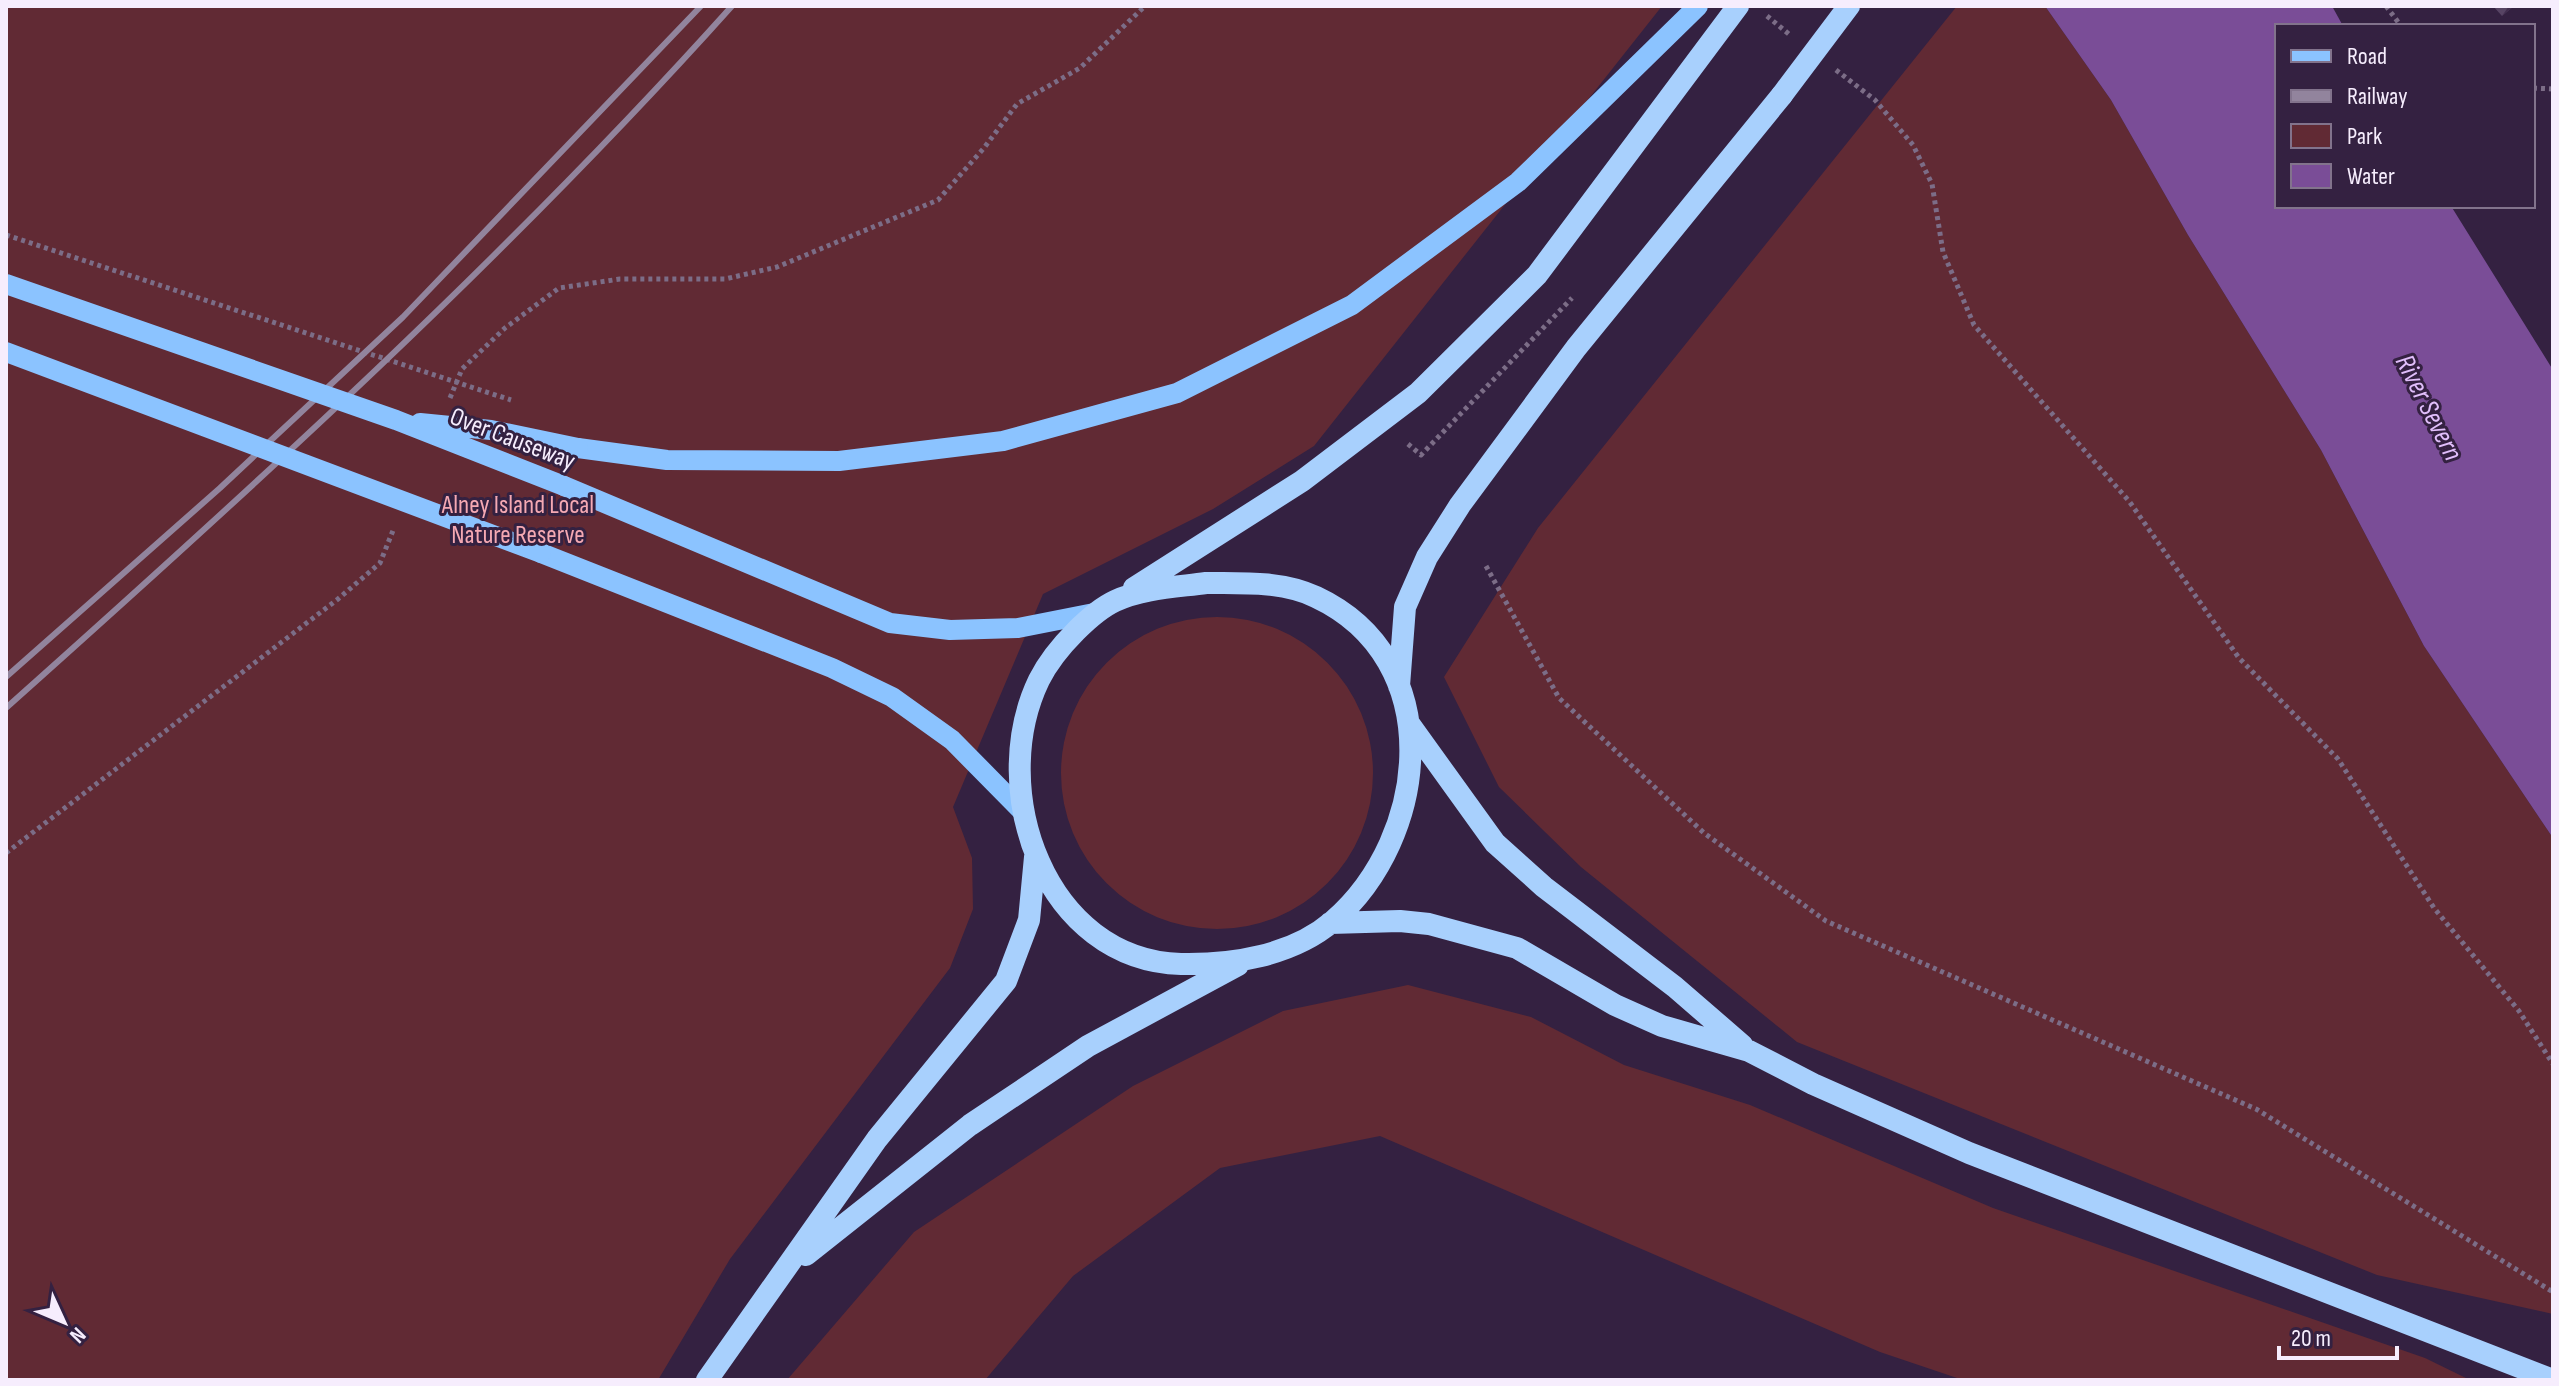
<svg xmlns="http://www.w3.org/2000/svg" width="2559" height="1386" viewBox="0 0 2559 1386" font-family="'Sofia Sans Condensed',sans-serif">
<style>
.green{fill:#612a34}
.water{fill:#7a4d97}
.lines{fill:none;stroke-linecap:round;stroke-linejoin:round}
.path{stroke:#7c6d87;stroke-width:5;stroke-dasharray:4 4;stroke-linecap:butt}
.primary{stroke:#8bc3ff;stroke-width:20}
.trunk{stroke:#a8d0fd;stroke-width:22}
.rail{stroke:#92849d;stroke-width:6}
.primary-bridge{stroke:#8bc3ff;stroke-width:20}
.trunk-bridge{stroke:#a8d0fd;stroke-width:22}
.wall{fill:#574464}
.shaded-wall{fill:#422e4f}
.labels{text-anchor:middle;stroke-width:6;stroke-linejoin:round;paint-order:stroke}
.street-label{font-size:26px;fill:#f6edfd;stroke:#342141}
.park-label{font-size:26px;fill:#f5a9b3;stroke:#342141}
.water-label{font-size:28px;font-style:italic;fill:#e1befb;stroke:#342141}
</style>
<rect width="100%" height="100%" fill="#342141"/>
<!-- green -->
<path class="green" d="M6,6H1662L1314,446L1213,509L1043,594L953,807L972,858L973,909L950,968L730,1259L658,1380H6Z
M1957,6H2045L2111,100L2188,235L2321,450L2424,646L2553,838V1314L2377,1275L1797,1042L1581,867L1499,787L1444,677L1538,528Z
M1061 773a156 156 0 1 1 312 0a156 156 0 1 1-312 0Z
M1408,985L1531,1017L1624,1065L1750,1105L1993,1208L2425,1358L2470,1380H1963L1880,1352L1380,1136L1220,1168L1073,1276L985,1380H787L914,1232L1133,1086L1283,1011Z"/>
<!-- water -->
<path class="water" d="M2045,6H2332L2343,26H2277V206H2451L2553,370V838L2424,646L2321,450L2188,235L2111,100Z"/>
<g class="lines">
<!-- path -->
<path class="path" d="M2386,6L2401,26
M1767,16L1790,35
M1836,70L1875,100L1913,145L1932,184L1943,252L1974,325L2129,501L2239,658L2338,759L2434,908L2519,1011L2553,1064
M2533,88L2553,89
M6,235L511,400
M450,398L462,369L505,328L559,288L620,279H725L777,267L938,200L984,148L1017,104L1080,68L1145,6
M1408,444L1421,455L1572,298
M1486,566L1559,698L1704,833L1826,921L2256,1109L2553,1292
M6,853L338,599L380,563L394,528"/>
<!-- primary -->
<path class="primary" d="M578,448L667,460L839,461L1003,441L1177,393L1352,305L1518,182L1698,6
M564,486L890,623L950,630L1018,628L1094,613
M541,553L832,668L892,697L952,740L1023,812"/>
<!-- trunk -->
<path class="trunk" d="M1206,583C1242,583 1283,581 1316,597C1448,659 1430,837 1333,921C1292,956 1232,965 1181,964C1045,960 986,790 1039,680C1048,662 1062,645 1076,631C1088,619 1100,608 1115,601C1143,588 1177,587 1206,583Z
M1134,588L1302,481L1418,393L1537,275L1738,6
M1399,686L1405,607L1427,557L1460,505L1576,348L1782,95
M1410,725L1495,843L1544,887L1675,987L1742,1045
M1330,923L1400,921L1429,924L1517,948L1615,1005L1662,1026L1749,1051L1813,1084L1969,1153L2553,1380
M806,1255L970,1125L1088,1046L1238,965
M707,1380L877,1139L1006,981L1029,920L1035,857"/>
<!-- rail -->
<path class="rail" d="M6,677L220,488L403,317L701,6
M6,708C257,484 507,257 732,6"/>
<!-- primary-bridge -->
<path class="primary-bridge" d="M6,284L396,420L564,486
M6,352L541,553
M420,423L491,430L578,448"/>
<!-- trunk-bridge -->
<path class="trunk-bridge" d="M1782,95L1849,6"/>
</g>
<!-- wall -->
<path class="wall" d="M2493,6H2514L2502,16Z"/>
<!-- shaded-wall -->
<path class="shaded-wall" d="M2509,6H2514L2502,16Z"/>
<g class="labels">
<!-- street labels -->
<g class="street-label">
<text transform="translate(513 438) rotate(21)" y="9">Over Causeway</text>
</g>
<!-- park labels -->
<g class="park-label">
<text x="518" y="513">Alney Island Local<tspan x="518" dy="30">Nature Reserve</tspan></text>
</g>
<!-- water labels -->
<g class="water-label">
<text transform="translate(2430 407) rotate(63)" y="10">River Severn</text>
</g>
</g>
<!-- border -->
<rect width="2559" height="1386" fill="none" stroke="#f6edfd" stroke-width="16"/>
<!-- legend -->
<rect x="2275" y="24" width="260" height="184" fill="#342141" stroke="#82738c" stroke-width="2"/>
<rect x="2291" y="50" width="40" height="12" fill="#8bc3ff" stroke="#82738c" stroke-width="2"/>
<text x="2347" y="64" font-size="24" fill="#f6edfd">Road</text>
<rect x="2291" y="90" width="40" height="12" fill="#92849d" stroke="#82738c" stroke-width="2"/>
<text x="2347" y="104" font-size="24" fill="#f6edfd">Railway</text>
<rect x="2291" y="124" width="40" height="24" fill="#612a34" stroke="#82738c" stroke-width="2"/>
<text x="2347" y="144" font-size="24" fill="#f6edfd">Park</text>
<rect x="2291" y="164" width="40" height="24" fill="#7a4d97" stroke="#82738c" stroke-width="2"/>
<text x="2347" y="184" font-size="24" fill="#f6edfd">Water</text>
<!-- north arrow -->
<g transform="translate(64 1322) rotate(134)" stroke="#342141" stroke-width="6" paint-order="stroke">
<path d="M0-6L14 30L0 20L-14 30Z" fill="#f6edfd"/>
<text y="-12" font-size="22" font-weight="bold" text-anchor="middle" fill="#f6edfd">N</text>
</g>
<!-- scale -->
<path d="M2279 1346v12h118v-12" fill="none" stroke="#f6edfd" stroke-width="4"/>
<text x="2291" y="1346" font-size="24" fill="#f6edfd" stroke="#342141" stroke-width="6" paint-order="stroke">20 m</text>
</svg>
